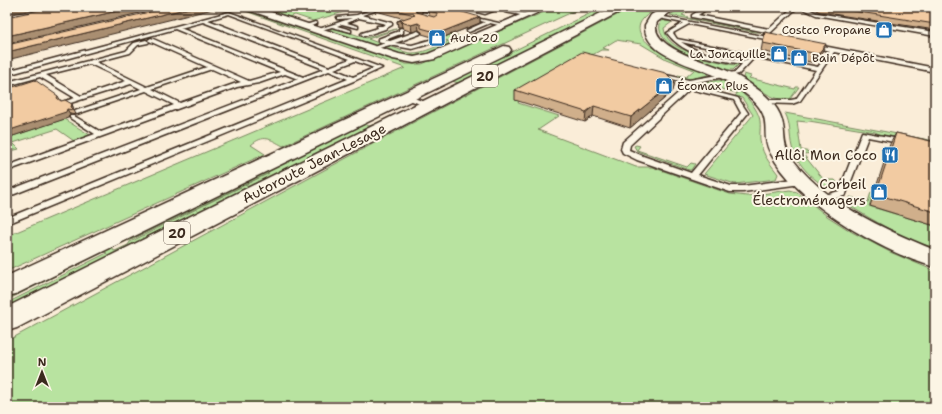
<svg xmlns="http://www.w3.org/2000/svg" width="942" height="414" viewBox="0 0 942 414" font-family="'Shantell Sans',sans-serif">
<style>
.green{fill:#b8e3a0;stroke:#7a865f}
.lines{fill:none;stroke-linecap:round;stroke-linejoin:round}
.service-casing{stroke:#3b2a1e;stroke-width:3}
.minor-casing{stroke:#3b2a1e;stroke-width:3}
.tertiary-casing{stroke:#3b2a1e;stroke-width:3}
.motorway-casing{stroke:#3b2a1e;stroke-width:3}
.service{fill:#fcf5e5;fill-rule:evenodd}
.minor{fill:#fcf5e5;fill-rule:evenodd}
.tertiary{fill:#fcf5e5;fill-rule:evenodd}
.motorway{fill:#fcf5e5;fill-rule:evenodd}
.wall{fill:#d0af8b;stroke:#3b2a1e}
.shaded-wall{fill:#a98e71;stroke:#3b2a1e}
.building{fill:#f2cba2;stroke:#3b2a1e}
.labels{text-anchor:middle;stroke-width:4;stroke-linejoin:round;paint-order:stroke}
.far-poi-label{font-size:12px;fill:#3b2a1e;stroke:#fcf5e5;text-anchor:start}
.shield{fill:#fcf5e5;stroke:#75675a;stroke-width:1}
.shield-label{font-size:13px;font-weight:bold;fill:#3b2a1e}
.poi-label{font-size:14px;fill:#3b2a1e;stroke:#fcf5e5;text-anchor:end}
.street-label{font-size:14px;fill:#3b2a1e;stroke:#fcf5e5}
</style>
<rect width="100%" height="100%" fill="#faedd8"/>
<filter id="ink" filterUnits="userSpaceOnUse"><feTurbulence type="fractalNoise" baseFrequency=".025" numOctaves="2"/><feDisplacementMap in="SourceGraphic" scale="8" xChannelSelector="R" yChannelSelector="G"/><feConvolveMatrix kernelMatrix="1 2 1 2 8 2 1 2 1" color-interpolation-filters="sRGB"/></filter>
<g filter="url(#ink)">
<!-- green -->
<path class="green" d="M241,7L406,64H422L556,7H583L283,146C270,139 264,134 251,145L265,154L7,271V236L405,68L237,8Z
M257,7H361L313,21L295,15L289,17Z
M603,7H614L474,77L458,83L452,81Z
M632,7H661C656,10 647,14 643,19C622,43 692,67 706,72L708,75L690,79L677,77L678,75L686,77L694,70L666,59L641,44L616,40L603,48L609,50H601L515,100L519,101L518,103L559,116L538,130L636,167H652L730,194L747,196L790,190L797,192L827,216L852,232L890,252L935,271V407H7V341L380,140Z
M683,7H695L682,15L688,17L687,18L762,32H755L670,15Z
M666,20L671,21H665L672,22L664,28C666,45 685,51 700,55L699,57L734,65L736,63L739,64L733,70C725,70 717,66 710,63C695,58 651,43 661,21Z
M332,27L366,38L399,28L368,39L381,44L373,46L330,31Z
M450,35H457L464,39C439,50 410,66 384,48C393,44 402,53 412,53C425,53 437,46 449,41L434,39H439Z
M744,74L751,76L749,78L795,89L796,87H799L790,99C771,102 759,87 743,78Z
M718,80C734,81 758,105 760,121C761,130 758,139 762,148C765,158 772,166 778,174L776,179L735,184L704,174L753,115L742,98L735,97L737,93L705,85L702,88L699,87L703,84Z
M785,113L935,141V145L879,134L875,132L809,121L807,122L797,121L801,150L815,153L803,154L824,180H835L837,182L832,188C817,186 795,162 792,147C789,135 791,124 785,113Z
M64,119L90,135L74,141L57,129L13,143L19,149L7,152V138Z
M378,123L370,128L7,309V303L107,253L104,252L7,300V297L100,252L113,247V250L115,251L128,245L130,242L269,173L129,241L127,240L365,124L369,126Z
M636,145L640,146L637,150L687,167L691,163L695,164L691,170H689L637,151L634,146Z
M871,192L874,193L869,206L935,226V247C918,247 863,215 847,204L850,197L868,202Z"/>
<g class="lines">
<defs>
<path id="service" d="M405,7H415L443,13L441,14Z
M457,7C466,7 475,11 484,11C490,12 496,7 503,7L485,14Z
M705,7H710L698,15L769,29L793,7H804L817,13L935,32V36L816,15L798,7L767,36L764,34L766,32L692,17V15Z
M373,9L375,11L362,15L392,23V25L385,29L364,36L361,34L362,33L378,28L377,26H382L386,24L359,18L347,23L358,26V28L342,24L337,26L351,30V32L332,27L318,31L316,30L352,18L339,19H337V17L357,15Z
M507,10L528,14V15L526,16L505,12Z
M229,12L382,68L356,80L7,224V218L348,79L329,71L7,197V191L298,79L285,74L259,83L237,87L7,171V166L95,134L70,118V116H74L101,132L174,105L146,91L77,114L75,113V111L141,89L131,84L64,105L61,103L62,102L75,98L40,77L7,86V82L126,51L134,43L146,40L149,42L148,43L138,45L130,53L96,62L147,87L207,67L149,41L148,40L151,38L249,81L280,72L175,29L7,75V71ZM229,14L350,59L329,67L208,20ZM203,22L324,69L303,77L180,28ZM355,61L374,68L353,77L334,69ZM90,64L126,81L81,96L46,75ZM212,69L241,82L234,84L180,103L152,89Z
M654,15L778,39L775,41L689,24L673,33L677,39L818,67L830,51L811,47V45L813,44L935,68V72L834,52L800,101L792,104L762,103L759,101L760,100H791L796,99L816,70L681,42C700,55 724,57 745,61L750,57L753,59L739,74L692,83V86L738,98L748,113L698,175L731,186H743L801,178L805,181L801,184L743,192H730L637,160L623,153L621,149L623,142L686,86L687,84L684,82L657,75V73L689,80L735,72L742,64C716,59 685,57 667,33L683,23L654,17ZM690,89L734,100L741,113L691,173L643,156L629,150L630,145Z
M467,16L503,24L505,25L503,26L490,23L469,32L467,31V30L485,22L467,18Z
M315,22L317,23V24L305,27L303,26Z
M401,28L403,29V33L385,40L390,41L418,31L421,33L420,34L395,43L412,45L433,39L436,41L426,45L412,49L390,45L372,50V48L385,43L378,41V39L399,31V29Z
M406,95L430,104L431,105L428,107L404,98L403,97Z
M862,132L904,140L908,142L904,144L868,137L846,194L844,196L822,202L819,201L818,199L819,197L839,191Z"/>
<path id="minor" d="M244,7H256L399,54L414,57L428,54L539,7H550L435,59L414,63L393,59L245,9Z"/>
<path id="tertiary" d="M664,7H677L657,22C647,47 707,62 723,69C735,74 747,81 757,89C769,97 781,110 783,125C785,135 783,145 789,154C820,201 885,230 935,250V267C883,253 797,203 771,154C758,131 777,119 747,95C737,87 726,80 714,75C693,65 643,55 645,25L651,15Z"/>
<path id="motorway" d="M613,7H626L625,9L17,328L7,331V307Z
M504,46L509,47L511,50L509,53L16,294L7,296V276Z"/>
</defs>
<!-- service casing -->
<use href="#service" class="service-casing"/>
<!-- minor casing -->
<use href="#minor" class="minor-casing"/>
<!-- tertiary casing -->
<use href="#tertiary" class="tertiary-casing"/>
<!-- motorway casing -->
<use href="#motorway" class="motorway-casing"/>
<!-- service -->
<use href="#service" class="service"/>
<!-- minor -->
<use href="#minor" class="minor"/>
<!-- tertiary -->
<use href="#tertiary" class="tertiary"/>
<!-- motorway -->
<use href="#motorway" class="motorway"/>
</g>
<!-- wall -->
<path class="wall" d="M365,7H422V13L421,14L429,16L428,11L480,17V23L439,39L422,34V32L419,30L412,32L404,29L402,27H398L397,21L405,19L376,11L374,8H365Z
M810,7H935V30L820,12Z
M879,25L892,28L890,32L877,29Z
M765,32L822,52L815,63L761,51L763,40Z
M10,88L58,96L61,101L72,104L76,115L70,114L68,118L11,90Z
M515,90L673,91L630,128L593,116L585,122L515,100Z
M896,133L935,142V226L870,206L890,144Z"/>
<!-- shaded-wall -->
<path class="shaded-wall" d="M12,7H48L7,15V8Z
M135,7H165L7,44V36Z
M193,7H221L7,60V52Z
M422,7V13L416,16V10Z
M480,17V23L439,39V33Z
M401,20L402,27H398L397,21Z
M418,23L419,30L412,32L411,25Z
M826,44L822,52L815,63L818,54Z
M675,82L673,91L630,128L631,117Z
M72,104L74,110V111L71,107Z
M594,106L593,116L585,122L586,112Z
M67,109L70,114L68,118L7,138V131Z"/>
<!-- building -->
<path class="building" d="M54,7H135L7,36V17Z
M171,7H193L7,52V45Z
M383,7H422L416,10V12L434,17L437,15V13L428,11L433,9L459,11L480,17L439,33L421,28V25L418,23L411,25L404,23L401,20L397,21L415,15Z
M828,7H935V24Z
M879,25L892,28L891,29L878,27Z
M765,32L826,44L818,54L763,43Z
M582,52L666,73L675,82L631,117L594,106L586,112L515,90Z
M35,80L58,96L57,98L61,101L65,100L72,104L71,107L73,110L67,109L66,112L7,131V91L13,90L10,88Z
M896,133L935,142V212L876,194Z"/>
</g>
<!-- icons -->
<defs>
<symbol id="shop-square" viewBox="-11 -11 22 22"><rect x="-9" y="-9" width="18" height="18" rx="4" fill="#1f6fb2" stroke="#fcf5e5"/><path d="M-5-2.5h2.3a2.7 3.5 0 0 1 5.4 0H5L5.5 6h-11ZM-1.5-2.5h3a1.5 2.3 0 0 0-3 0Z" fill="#fff"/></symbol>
<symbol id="restaurant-square" viewBox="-11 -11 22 22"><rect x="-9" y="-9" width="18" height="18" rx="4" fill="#1f6fb2" stroke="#fcf5e5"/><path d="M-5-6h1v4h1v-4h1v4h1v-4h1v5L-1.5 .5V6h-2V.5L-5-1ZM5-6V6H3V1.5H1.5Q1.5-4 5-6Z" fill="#fff"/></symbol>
</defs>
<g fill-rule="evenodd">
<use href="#shop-square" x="874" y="20" width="20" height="20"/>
<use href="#shop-square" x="427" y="28" width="20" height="20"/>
<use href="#shop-square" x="769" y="44" width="20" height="20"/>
<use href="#shop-square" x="789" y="48" width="20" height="20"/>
<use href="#shop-square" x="654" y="76" width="20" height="20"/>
<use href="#restaurant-square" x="880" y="145" width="20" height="20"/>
<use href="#shop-square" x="869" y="182" width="20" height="20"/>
</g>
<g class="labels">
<!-- far-poi labels -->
<g class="far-poi-label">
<text x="871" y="34" text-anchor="end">Costco Propane</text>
<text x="450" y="42">Auto 20</text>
<text x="766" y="58" text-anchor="end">La Joncquille</text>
<text x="812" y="62">Bain Dépôt</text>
<text x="677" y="90">Écomax Plus</text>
</g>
<!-- shield labels -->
<g class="shield">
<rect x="472" y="65" width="26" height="22" rx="3"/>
<rect x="164" y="222" width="26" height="22" rx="3"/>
</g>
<g class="shield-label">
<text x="485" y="81">20</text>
<text x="177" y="238">20</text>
</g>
<!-- poi labels -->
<g class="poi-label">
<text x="877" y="160">Allô! Mon Coco</text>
<text x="866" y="189">Corbeil<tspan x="866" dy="16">Électroménagers</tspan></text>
</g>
<!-- street labels -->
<g class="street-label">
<text transform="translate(314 163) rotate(-27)" y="5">Autoroute Jean-Lesage</text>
</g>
</g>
<!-- margin -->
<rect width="942" height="414" fill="none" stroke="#fcf5e5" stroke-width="24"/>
<rect x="12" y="12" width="918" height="390" fill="none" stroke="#3b2a1e" stroke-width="1.5" filter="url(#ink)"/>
<!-- north arrow -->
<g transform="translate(42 372)" stroke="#fcf5e5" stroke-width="3" paint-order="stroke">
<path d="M0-3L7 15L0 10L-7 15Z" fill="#3b2a1e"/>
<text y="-6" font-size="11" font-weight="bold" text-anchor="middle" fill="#3b2a1e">N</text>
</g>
</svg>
